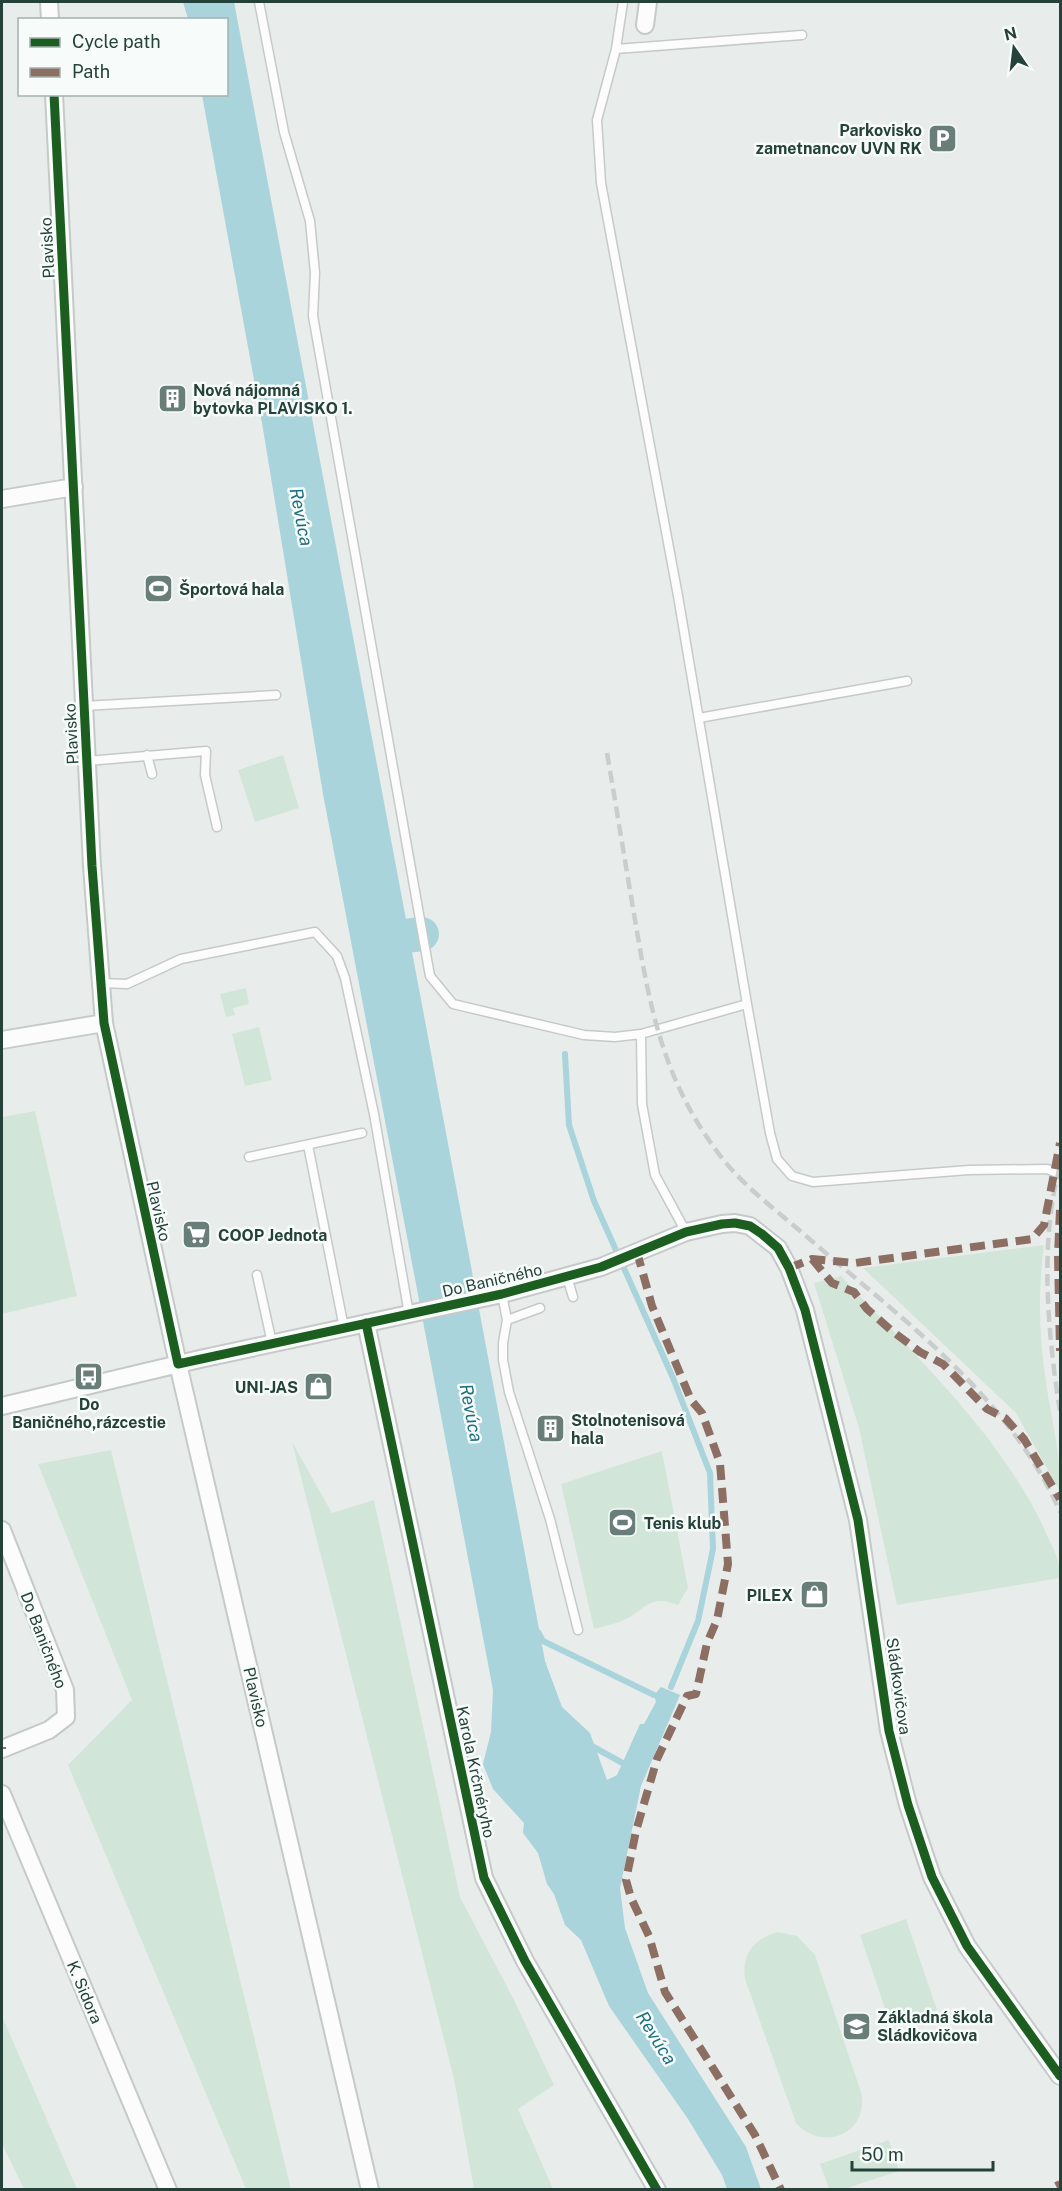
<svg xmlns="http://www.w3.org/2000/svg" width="1062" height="2191" viewBox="0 0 1062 2191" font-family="'Public Sans',sans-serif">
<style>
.green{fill:#d1e6d8}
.water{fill:#a9d4db}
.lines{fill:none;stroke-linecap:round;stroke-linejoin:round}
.stream{stroke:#a9d4db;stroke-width:6}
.river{stroke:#a9d4db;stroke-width:34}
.lane-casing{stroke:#c5cac8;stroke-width:11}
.street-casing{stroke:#c5cac8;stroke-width:20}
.lane{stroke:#fcfcfc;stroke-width:8}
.street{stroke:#fcfcfc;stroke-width:16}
.rail{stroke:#c9cdcc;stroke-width:4.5;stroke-dasharray:12 6;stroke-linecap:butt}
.quiet{stroke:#8d6e63;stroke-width:8;stroke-dasharray:15 8;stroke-linecap:butt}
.cycleway-casing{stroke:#f7fbf9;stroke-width:13}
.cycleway{stroke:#1b5e20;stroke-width:9}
.labels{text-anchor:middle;stroke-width:5;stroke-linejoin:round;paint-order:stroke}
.poi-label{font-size:16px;font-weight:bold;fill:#24423a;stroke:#f7fbf9;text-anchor:start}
.street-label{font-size:16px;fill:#24423a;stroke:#f7fbf9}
.water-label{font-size:18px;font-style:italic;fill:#1c6f80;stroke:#f7fbf9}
</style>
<rect width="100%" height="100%" fill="#e8edeb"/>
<!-- green -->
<path class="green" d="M283,755L299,808L255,822L238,770Z
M246,988L249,1004L233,1008L235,1015L226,1017L220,994Z
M259,1027L272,1080L245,1086L232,1034Z
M35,1111L77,1296L2,1314V1117Z
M1044,1245C1038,1288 1039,1333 1045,1375C1050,1414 1061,1452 1060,1491L1016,1413L863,1268Z
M841,1276C914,1355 1003,1436 1047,1535C1054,1550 1061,1562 1060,1578L897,1605L859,1428L814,1283Z
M292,1442L332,1513L374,1500L460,1897L513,1998L554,2085L518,2109L553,2189H474L454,2079Z
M111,1450L291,2189H246L68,1765L132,1700L38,1464Z
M662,1451L688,1588L678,1605C650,1594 647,1608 626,1619C617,1624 604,1626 594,1629L561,1484Z
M906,1919L937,2010L891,2026L860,1935Z
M778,1932L797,1936L815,1955L861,2092C870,2133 823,2153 796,2123L745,1979C741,1954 755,1938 778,1932Z
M2,2016L77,2189H24L2,2144Z
M889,2140L899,2171L844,2189H829L820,2164Z"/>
<!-- water -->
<path class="water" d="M183,2H234L545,1661L562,1707L590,1733L607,1780L617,1775L640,1724H644L656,1702L654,1695L661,1687L680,1695L641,1786L620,1888L625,1928L648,1993L746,2147L761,2189H727L722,2175L688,2119L609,2006L581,1940L565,1925L554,1894L547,1884L538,1853L523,1833L524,1823L493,1789L483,1764L491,1732L493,1690L323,794L263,429L202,95L226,94V20L188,19Z"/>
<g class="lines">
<!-- stream -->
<path class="stream" d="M565,1054L569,1125L594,1201L673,1378L710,1473L713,1549L698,1621L671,1687
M538,1632L543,1641L654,1695
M590,1745L628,1766"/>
<!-- river -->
<path class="river" d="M380,939L422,934"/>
<defs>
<path id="lane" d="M259,2L284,132L310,221L315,273L313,316L430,976L453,1004L584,1035L615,1037L641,1034
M623,2L616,49L597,120L601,183L678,596L747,1004L641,1034L642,1104L655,1175L686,1232
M616,49L802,35
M84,706L276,695
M699,718L907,681
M147,755L152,774
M87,761L206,751L205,775L217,827
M101,983L127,984L181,959L315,932L337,956L345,978L374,1114L409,1314
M747,1004L770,1133L777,1159L792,1176L813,1182L969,1170L1047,1169L1060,1174
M308,1145L344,1328
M249,1157L362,1133
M257,1275L272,1343
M567,1277L573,1297
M502,1294L507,1320L503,1343V1360L509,1392L550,1519L578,1630
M507,1320L540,1308"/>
<path id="street" d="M49,2L50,20
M645,25L648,2
M54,94L92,866L104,1023L178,1364L370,2190
M2,499L74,487
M2,1040L104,1023
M366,1323L484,1878L525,1961L657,2190
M2,1406L200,1359L502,1294L601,1267L686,1232L722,1224L735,1223L750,1226L778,1248L789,1268L805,1310L858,1520L889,1731L908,1805L932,1877L967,1946L1060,2076
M2,1530L65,1690L66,1717L49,1730L2,1749
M2,1794L168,2190"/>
</defs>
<!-- lane casing -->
<use href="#lane" class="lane-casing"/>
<!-- street casing -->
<use href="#street" class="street-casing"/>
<!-- lane -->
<use href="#lane" class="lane"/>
<!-- street -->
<use href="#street" class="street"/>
<!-- rail -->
<path class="rail" d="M607,753C616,805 624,856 633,908C648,997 660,1075 716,1150C740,1184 775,1209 806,1236C900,1318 1009,1395 1060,1512
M1060,1167C1039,1239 1048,1337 1060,1411"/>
<!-- quiet -->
<path class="quiet" d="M1060,1210L1058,1255L1060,1351
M637,1252L652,1306L691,1400L702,1413L720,1463L728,1564L717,1620L707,1643L696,1694L687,1696L657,1759L636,1831L626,1880L631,1898L649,1936L665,1992L755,2135L781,2190
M812,1259L832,1283L854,1292L867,1309L892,1331L920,1352L943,1364L987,1409L1005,1418L1024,1439L1060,1499
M789,1268L812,1259L855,1263L1032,1239L1044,1225L1060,1143
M2,1747V1749
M1056,2186L1060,2184"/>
<defs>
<path id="cycleway" d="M54,94L92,866L104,1023L178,1364L502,1294L601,1267L686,1232L722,1224L735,1223L750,1226L762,1234L778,1248L789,1268L805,1310L858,1520L889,1731L908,1805L932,1877L967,1946L1060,2076
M366,1323L484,1878L525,1961L657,2190"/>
</defs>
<!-- cycleway casing -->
<use href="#cycleway" class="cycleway-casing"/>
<!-- cycleway -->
<use href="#cycleway" class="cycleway"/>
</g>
<!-- icons -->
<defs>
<symbol id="parking-square" viewBox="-11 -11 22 22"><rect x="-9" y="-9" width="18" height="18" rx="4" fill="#697e78" stroke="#f7fbf9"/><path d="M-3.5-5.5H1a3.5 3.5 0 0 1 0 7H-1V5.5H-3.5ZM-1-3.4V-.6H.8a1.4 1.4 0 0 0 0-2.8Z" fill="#fff"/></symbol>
<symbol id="building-square" viewBox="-11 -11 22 22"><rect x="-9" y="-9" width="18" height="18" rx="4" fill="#697e78" stroke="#f7fbf9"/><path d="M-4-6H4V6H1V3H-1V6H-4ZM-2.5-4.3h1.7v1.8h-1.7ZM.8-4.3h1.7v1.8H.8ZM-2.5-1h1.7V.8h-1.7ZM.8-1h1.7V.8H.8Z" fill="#fff"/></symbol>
<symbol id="stadium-square" viewBox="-11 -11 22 22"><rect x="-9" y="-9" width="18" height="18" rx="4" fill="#697e78" stroke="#f7fbf9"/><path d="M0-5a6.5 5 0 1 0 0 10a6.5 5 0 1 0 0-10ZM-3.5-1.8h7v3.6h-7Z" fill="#fff"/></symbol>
<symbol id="supermarket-square" viewBox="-11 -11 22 22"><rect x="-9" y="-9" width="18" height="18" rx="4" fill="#697e78" stroke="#f7fbf9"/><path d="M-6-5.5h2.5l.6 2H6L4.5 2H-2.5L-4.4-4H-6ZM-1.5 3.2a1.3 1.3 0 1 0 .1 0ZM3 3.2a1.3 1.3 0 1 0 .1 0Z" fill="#fff"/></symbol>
<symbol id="bus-square" viewBox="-11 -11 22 22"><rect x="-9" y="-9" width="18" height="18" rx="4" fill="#697e78" stroke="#f7fbf9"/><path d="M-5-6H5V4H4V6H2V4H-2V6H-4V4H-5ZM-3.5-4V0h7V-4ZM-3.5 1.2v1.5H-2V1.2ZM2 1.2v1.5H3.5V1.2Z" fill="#fff"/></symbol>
<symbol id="shop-square" viewBox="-11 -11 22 22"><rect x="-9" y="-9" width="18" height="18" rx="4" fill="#697e78" stroke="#f7fbf9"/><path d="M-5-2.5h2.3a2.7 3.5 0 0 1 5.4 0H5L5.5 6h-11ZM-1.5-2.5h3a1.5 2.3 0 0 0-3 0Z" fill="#fff"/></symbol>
<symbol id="school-square" viewBox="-11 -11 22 22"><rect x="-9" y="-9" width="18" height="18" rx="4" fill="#697e78" stroke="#f7fbf9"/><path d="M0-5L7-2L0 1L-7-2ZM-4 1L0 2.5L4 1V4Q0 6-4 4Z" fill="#fff"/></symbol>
</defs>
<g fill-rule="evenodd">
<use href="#parking-square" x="926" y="122" width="33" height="33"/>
<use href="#building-square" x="156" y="382" width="33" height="33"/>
<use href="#stadium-square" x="142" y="572" width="33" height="33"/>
<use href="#supermarket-square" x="180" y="1218" width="33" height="33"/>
<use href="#bus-square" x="72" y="1360" width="33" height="33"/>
<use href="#shop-square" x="302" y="1370" width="33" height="33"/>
<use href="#building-square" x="534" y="1412" width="33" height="33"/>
<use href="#stadium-square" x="606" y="1506" width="33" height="33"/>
<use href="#shop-square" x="798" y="1578" width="33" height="33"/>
<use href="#school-square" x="840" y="2010" width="33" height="33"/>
</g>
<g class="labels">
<!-- poi labels -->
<g class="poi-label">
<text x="922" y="136" text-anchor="end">Parkovisko<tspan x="922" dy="18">zametnancov UVN RK</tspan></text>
<text x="193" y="396">Nová nájomná<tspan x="193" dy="18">bytovka PLAVISKO 1.</tspan></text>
<text x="179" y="595">Športová hala</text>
<text x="218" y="1241">COOP Jednota</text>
<text x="298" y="1393" text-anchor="end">UNI-JAS</text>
<text x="89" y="1410" text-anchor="middle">Do<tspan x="89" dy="18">Baničného,rázcestie</tspan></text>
<text x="571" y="1426">Stolnotenisová<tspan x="571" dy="18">hala</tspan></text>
<text x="644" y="1529">Tenis klub</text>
<text x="793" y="1601" text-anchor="end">PILEX</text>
<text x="877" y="2023">Základná škola<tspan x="877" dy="18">Sládkovičova</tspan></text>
</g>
<!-- street labels -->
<g class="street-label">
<text transform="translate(47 248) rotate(-93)" y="6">Plavisko</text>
<text transform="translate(71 734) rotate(-93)" y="6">Plavisko</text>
<text transform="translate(159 1211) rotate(77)" y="6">Plavisko</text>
<text transform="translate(492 1280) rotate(-13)" y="6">Do Baničného</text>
<text transform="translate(44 1640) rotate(69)" y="6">Do Baničného</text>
<text transform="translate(899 1686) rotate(82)" y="6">Sládkovičova</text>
<text transform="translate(256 1697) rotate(77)" y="6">Plavisko</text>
<text transform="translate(476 1772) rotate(78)" y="6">Karola Krčméryho</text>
<text transform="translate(85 1992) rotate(67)" y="6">K. Sidora</text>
</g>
<!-- water labels -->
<g class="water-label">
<text transform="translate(301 517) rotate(79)" y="6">Revúca</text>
<text transform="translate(471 1413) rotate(79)" y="6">Revúca</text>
<text transform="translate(656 2038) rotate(58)" y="6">Revúca</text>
</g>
</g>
<!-- border -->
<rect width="1062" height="2191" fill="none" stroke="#24423a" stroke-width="6"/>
<!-- legend -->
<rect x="18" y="18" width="210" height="78" fill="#f7fbf9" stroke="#a3b1ad" stroke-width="1.5"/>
<rect x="30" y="38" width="30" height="9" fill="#1b5e20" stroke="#a3b1ad" stroke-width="1.5"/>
<text x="72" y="48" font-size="18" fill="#24423a">Cycle path</text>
<rect x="30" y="68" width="30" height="9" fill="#8d6e63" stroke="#a3b1ad" stroke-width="1.5"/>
<text x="72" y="78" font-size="18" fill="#24423a">Path</text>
<!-- north arrow -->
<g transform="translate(1014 48) rotate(346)" stroke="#f7fbf9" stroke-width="4.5" paint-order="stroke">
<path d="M0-4.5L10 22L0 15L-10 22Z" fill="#24423a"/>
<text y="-9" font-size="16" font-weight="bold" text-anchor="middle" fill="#24423a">N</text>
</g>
<!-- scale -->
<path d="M852 2161v9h141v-9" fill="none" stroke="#24423a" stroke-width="3"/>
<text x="861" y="2161" font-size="18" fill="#24423a" stroke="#f7fbf9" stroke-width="4.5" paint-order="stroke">50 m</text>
</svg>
